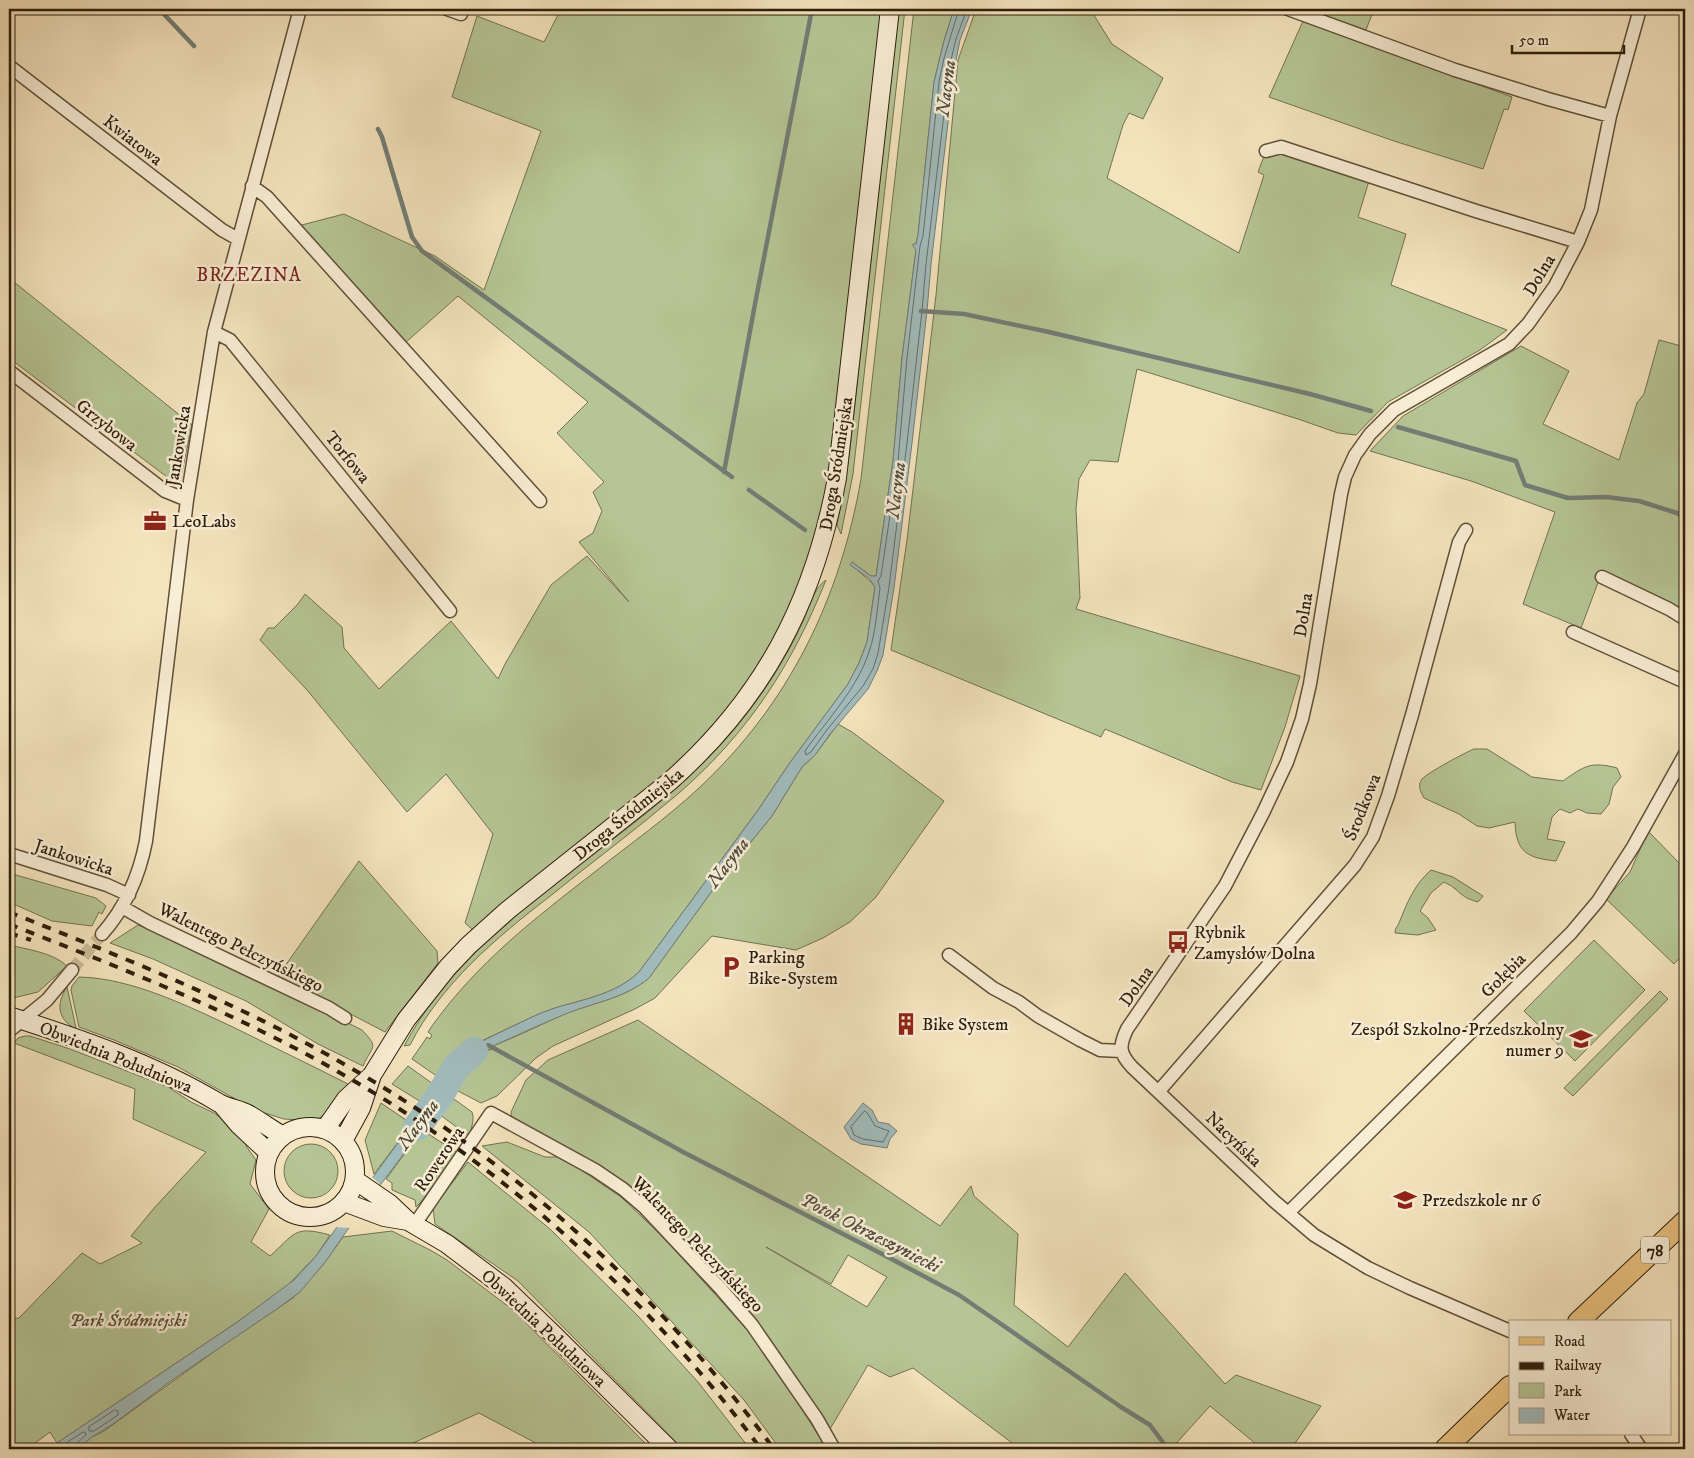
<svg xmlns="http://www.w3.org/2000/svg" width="1694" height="1458" viewBox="0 0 1694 1458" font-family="'IM FELL DW Pica',serif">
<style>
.green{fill:#b6c595;stroke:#727250;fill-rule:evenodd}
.water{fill:#a1bcbd;stroke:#737d75}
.pier{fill:#f4e4be}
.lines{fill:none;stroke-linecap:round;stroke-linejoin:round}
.shore{stroke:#686d64;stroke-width:1}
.stream{stroke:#737d75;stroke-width:4.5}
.river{stroke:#a1bcbd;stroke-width:28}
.street-tunnel{stroke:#ccbc9a;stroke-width:12;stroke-dasharray:12 6;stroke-linecap:butt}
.street-casing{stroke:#605037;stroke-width:15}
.secondary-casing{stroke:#2e1e0a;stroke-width:20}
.primary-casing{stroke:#2e1e0a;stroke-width:22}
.street{stroke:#f8edd5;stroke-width:12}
.secondary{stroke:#f8edd5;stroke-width:18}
.primary{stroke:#eac27f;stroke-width:20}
.rail{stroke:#2e1e0a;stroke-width:4;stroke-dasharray:9 9;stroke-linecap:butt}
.labels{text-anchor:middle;stroke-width:5;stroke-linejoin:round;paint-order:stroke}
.shield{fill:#f8edd5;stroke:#6b5c47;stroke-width:1}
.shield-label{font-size:16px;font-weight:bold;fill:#2e1e0a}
.street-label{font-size:18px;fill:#2e1e0a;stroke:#f8edd5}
.poi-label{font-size:18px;fill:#2e1e0a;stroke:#f8edd5;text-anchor:start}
.park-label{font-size:18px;font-style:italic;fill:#575034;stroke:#f8edd5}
.water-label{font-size:19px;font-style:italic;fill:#504d40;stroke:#f8edd5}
.neighbourhood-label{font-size:19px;letter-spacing:1px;fill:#7a1f14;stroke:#f8edd5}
</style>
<rect width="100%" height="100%" fill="#f4e4be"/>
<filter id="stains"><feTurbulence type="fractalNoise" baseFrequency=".004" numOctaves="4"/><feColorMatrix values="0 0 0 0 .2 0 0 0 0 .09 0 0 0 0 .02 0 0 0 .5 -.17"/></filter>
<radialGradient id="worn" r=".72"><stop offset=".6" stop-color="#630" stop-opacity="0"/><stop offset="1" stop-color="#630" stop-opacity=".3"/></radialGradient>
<!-- green -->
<path class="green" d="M561,9H882L829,478C807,598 754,694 664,776C648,790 630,802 614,815C566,853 517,889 473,930L465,923L493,834L446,774L407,812L307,690L260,640L268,628H274L297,605L305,594L342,627L344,648L379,689L451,621L498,679L505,664L551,585L587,556L629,602L579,542L593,533L602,511L593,492L604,482L557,433L588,402L458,296L405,343L298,226L344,214L435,256L484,290L541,131L452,97L477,16L544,42Z
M899,9H905L853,474L841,534L837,525L849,457Z
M914,9H954L944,41L934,82L918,235L915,247L916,250L902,358L893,461L876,576H871L852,562C857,573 868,577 875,587L867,642L859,663L848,684L789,764L758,810L639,972C616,994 585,999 555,1008C539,1013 524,1021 509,1028C482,1041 462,1047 444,1074L454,1080C464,1066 475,1052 493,1049V1046C518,1036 542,1024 567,1013C596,1002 625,998 649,978L722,877L772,816L802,767L815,755L838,724L852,732L944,801L876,897L850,922L823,938L796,950L712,936L655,998L635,1009L553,1046L536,1058L497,1096L481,1103L460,1092L412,1059L427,1037L430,1039L432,1035L428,1032L432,1026C478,962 534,919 596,871C630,844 667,818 699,788C789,704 840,599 861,479Z
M976,9H1090L1112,44L1163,78L1143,119L1129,113L1123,125L1107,178L1239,253L1264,175L1258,172L1266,151L1281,147L1369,181L1358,217L1406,234L1391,285L1507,330L1480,350L1388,402L1356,435L1338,433L1298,419L1137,369L1118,462L1090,460L1079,479L1076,509L1080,598L1076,609L1300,676L1285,727L1261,790L1232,782L1105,729L1101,737L891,650L907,540L936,295L958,60Z
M1308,9H1374L1366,30Z
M1303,21L1512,97L1508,110L1504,109L1483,169L1394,141L1269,97Z
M9,278L192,425L179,486L9,358Z
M1659,340L1685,347V611L1602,572L1581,628L1523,604L1555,512L1471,481L1370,451L1403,416L1521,346L1569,371L1543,424L1619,460L1637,403L1644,394Z
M826,580C792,665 749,732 679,793C637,829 592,862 549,897C496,938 441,984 410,1045L404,1046C477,911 627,850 726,739C757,704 785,662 804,619C810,605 814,588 826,580Z
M1474,749H1487L1532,777L1563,781C1584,766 1591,761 1617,768L1621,777L1613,787L1609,804L1601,814L1587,813L1578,809L1570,813L1560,809L1552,817L1547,839L1565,842L1556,861C1527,858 1516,852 1515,822L1489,828L1477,826L1459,814L1424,798C1421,792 1417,786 1422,779C1427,773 1466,752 1474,749Z
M1648,831L1685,869V952L1674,964L1606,899L1630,872Z
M359,861L437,951L438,963L385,1032L278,976Z
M1431,870L1453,877L1483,896L1478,902C1464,898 1464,896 1454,888C1451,885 1447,884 1444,882L1431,893L1420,911L1428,918L1436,930L1418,935L1395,933C1395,928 1397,927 1399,923C1407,903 1414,885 1431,870Z
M9,873L96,898L106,906L102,914L99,912L92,926L52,921L9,902Z
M138,925L224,961L362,1030C380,1049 372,1045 363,1066L318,1044L246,1001L153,959L110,943Z
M1594,940L1645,990L1575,1061L1524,1011Z
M9,945C26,949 54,953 67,966L38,992L9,999Z
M79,977C132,978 190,1007 237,1029C275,1048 313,1066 350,1085L328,1112L315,1121L284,1119L255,1110L178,1067L114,1040L79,1027L71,990L72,986Z
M67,987L76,1028V1029C57,1019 56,1004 67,987Z
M1660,991L1668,999L1573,1096L1564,1088Z
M638,1020L940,1226L971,1186L974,1196L1018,1234L1014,1305L1068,1347L1125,1273L1225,1384L1236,1375L1321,1406L1291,1449H1262L1210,1406L1171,1449H1020L913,1368L890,1377L868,1365L830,1429L782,1357L765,1335L645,1199L597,1164L512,1120L511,1112L526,1080L548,1060ZM766,1247L831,1284L848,1255L887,1277L867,1307Z
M25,1036H30L70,1049L168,1087L191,1102L214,1113L234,1127L243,1135L246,1146L256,1160L250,1184L269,1209L251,1242L270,1256C295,1234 293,1225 330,1235L316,1256L287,1286L236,1323L57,1443L50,1432L27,1449H9V1319L19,1318L82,1253L100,1264L142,1243L131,1236L155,1207L206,1152L133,1119L135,1089L14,1043L18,1038Z
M408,1066L472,1112C475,1119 471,1129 469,1136L436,1112L444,1100L434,1093L426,1105L392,1084Z
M381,1103L412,1124L374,1174L365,1140Z
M422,1130L458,1153L420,1203L416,1207L415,1200L392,1190V1183L386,1179Z
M507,1142L545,1157H562L621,1197L663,1237L761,1345L827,1449H780L744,1400L589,1232L482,1146Z
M284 1171a27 27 0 1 1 54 0a27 27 0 1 1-54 0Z
M468,1162L550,1229L638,1316L698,1382L750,1449H683L518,1281L435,1224L433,1208Z
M392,1231L432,1251L447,1260L513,1310L651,1449H547L479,1413L400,1449H77L92,1437L104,1431L226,1343L293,1298L322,1266L343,1237Z"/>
<!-- water -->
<path class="water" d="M954,9H972L960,40L955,65L931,264L927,311L912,443L894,588L883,655L877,671L868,689L830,734L815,755L802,767L772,816L722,877L649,978C625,998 596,1002 568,1013C543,1023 518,1035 493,1046V1048C475,1052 463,1066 454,1081L444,1074C463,1048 481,1042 509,1028C524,1021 539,1013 555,1008C585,999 616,994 639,972L758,810L789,764L848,684L859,663L867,642L875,587L869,578L850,565L852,562L871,576H876L893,461L902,358L916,250L913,246V244H916L918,235L934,82L944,41Z
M434,1093L444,1100L357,1216L326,1261L300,1292L277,1309L175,1378L113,1424L92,1437L77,1449H48L236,1323L294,1280L316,1256Z
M863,1103L872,1110L878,1122L889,1124L897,1131L890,1139L887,1148L861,1144L851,1139L844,1127Z"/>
<!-- pier -->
<path class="pier" d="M424,1104L438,1113L424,1131L410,1122Z
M370,1175L383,1187L351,1228L333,1227Z"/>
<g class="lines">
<!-- shore -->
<path class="shore" d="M959,9L944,58L939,82L923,236L920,246L907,358L898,461L881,576L878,581L880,588C877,609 876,632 869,652C857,689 827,720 805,751L806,755L811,752L826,731L863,686L873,669L878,653L889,587L907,443L922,311L926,264L950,64L956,39L967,9
M865,1111L868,1114L875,1126L889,1131L883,1142L863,1139L854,1135L851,1127Z
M115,1410L118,1411V1415L94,1431H89V1427Z
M57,1449L83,1432H85L86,1435L76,1444L75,1449"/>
<!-- stream -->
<path class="stream" d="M159,9L194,46
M378,129L382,137L412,237L422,251L732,477
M921,311L964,314L1049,332L1310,394L1371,411
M1398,427L1516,461L1525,485L1568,498L1606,497L1639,501L1677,513L1685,518
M724,472L755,304L812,9
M749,490L805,530
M488,1045L685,1153L884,1255L959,1295L1121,1407L1150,1425L1162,1441L1166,1449"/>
<!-- river -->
<path class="river" d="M417,1127L439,1097L456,1067L474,1051"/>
<!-- street-tunnel -->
<path class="street-tunnel" d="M72,970L102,934"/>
<defs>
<path id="street" d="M447,9L461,14
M1288,9L1455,70L1548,99L1610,116
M9,66L222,230L238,239
M1266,151L1281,147L1476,211L1578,242
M252,186L267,197L540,501
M214,332L230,340L450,611
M9,371L165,491L187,500
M1602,577L1669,609L1685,619
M1573,632L1685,682
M9,854L107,885L129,895
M122,907L150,923L329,1008L345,1018
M102,934C126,907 139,877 146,841L187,500L214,332L300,9
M949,955L993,988L1019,1002L1038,1016L1080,1040L1100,1050L1121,1051
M9,1031L47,1000L72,970
M1159,1091L1355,865L1373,837L1388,796L1412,715L1459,542L1466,530
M1288,1213L1571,933L1598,901L1633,847L1685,754
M415,1224L491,1113L595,1170L623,1189L644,1207L721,1289L752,1325L817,1419L834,1449
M1510,1331L1410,1288L1368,1268L1314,1235L1274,1201L1132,1067C1119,1053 1119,1046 1127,1029L1225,886L1263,813L1287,762L1302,719L1310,684L1341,494L1345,477L1355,455L1370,434L1394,410L1509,344L1528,324L1555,286L1578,242L1591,210L1610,116L1640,9
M1631,1434L1641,1449"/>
<path id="secondary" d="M9,1016C81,1039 154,1064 219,1103C228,1108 239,1109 248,1114C260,1121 271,1129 283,1136
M222,1105L239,1125L269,1153
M265 1172a45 45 0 1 1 90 0a45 45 0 1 1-90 0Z
M325,1129L346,1099L370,1077
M343,1141L361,1108L372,1075L406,1020L448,967L469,945L508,910L669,782C764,698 814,602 837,478L890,9
M355,1180L390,1204L408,1221L447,1244L504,1287L553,1334L669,1449
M344,1202L384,1217L408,1221"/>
<path id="primary" d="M1578,1322L1685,1221
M1445,1449L1510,1386"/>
</defs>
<!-- street casing -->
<use href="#street" class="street-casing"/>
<!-- secondary casing -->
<use href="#secondary" class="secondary-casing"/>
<!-- primary casing -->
<use href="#primary" class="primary-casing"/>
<!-- street -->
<use href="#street" class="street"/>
<!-- secondary -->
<use href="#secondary" class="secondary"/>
<!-- primary -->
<use href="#primary" class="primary"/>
<!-- rail -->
<path class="rail" d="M9,912C119,956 231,1000 335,1059C508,1156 656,1290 774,1449
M9,924C95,958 181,991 263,1032C460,1128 630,1273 761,1449
M9,933L31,940"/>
</g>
<!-- icons -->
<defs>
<symbol id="office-bare" viewBox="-9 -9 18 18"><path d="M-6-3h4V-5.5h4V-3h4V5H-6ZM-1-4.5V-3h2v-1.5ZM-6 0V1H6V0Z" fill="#8f2418" stroke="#f8edd5" stroke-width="2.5" paint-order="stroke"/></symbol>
<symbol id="bus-bare" viewBox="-9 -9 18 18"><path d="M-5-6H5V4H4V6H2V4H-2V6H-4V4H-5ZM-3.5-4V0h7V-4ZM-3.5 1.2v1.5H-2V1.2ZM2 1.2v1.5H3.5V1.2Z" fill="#8f2418" stroke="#f8edd5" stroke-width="2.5" paint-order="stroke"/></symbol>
<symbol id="parking-bare" viewBox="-9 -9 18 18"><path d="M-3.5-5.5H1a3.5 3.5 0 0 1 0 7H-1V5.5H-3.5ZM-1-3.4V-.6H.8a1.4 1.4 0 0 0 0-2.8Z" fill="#8f2418" stroke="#f8edd5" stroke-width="2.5" paint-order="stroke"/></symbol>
<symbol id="building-bare" viewBox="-9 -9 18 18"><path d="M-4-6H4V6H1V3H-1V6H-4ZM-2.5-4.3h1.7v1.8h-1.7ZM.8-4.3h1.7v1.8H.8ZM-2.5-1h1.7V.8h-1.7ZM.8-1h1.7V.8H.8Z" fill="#8f2418" stroke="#f8edd5" stroke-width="2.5" paint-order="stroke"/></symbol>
<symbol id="school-bare" viewBox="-9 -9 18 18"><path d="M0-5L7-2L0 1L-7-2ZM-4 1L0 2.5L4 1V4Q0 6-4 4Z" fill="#8f2418" stroke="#f8edd5" stroke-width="2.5" paint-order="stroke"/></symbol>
</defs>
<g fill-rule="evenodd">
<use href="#office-bare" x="139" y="505" width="32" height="32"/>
<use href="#bus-bare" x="1162" y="926" width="32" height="32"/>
<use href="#parking-bare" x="715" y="951" width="32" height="32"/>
<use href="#building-bare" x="890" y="1008" width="32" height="32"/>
<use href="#school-bare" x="1565" y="1023" width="32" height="32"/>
<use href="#school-bare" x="1389" y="1184" width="32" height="32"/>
</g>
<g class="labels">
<!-- shield labels -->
<rect class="shield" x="1641" y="1236.5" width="28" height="27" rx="4"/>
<g class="shield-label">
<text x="1655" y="1256">78</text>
</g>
<!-- street labels -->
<g class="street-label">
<text transform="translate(133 140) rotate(38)" y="6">Kwiatowa</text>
<text transform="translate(1539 275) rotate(-59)" y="6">Dolna</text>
<text transform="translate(107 425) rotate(38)" y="6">Grzybowa</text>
<text transform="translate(178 446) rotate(-81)" y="6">Jankowicka</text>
<text transform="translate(348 457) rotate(51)" y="6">Torfowa</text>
<text transform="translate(836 464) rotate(-81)" y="6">Droga Śródmiejska</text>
<text transform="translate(1303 615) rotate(-81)" y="6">Dolna</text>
<text transform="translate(1362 807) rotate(-68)" y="6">Środkowa</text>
<text transform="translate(628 814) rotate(-39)" y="6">Droga Śródmiejska</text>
<text transform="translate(74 857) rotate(18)" y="6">Jankowicka</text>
<text transform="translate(241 947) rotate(26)" y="6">Walentego Pełczyńskiego</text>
<text transform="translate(1503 975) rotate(-45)" y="6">Gołębia</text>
<text transform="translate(1136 986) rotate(-55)" y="6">Dolna</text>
<text transform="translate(116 1057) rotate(22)" y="6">Obwiednia Południowa</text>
<text transform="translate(1234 1139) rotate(44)" y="6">Nacyńska</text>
<text transform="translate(439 1159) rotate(-56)" y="6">Rowerowa</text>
<text transform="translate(698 1244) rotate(46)" y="6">Walentego Pełczyńskiego</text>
<text transform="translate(544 1328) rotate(43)" y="6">Obwiednia Południowa</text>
</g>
<!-- poi labels -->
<g class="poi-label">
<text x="172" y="527">LeoLabs</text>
<text x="1194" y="938">Rybnik<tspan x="1194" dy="21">Zamysłów Dolna</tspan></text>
<text x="748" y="963">Parking<tspan x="748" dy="21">Bike-System</tspan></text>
<text x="922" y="1030">Bike System</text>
<text x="1564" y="1035" text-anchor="end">Zespół Szkolno-Przedszkolny<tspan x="1564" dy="21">numer 9</tspan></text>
<text x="1422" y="1206">Przedszkole nr 6</text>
</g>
<!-- park labels -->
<g class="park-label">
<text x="128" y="1326">Park Śródmiejski</text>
</g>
<!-- water labels -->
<g class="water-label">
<text transform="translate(945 88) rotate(-83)" y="7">Nacyna</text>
<text transform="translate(895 490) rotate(-83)" y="7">Nacyna</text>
<text transform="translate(727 862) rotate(-53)" y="7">Nacyna</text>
<text transform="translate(417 1124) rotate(-54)" y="7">Nacyna</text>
<text transform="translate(871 1232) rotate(27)" y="7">Potok Okrzeszyniecki</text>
</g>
<!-- neighbourhood labels -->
<g class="neighbourhood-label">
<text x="249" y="281">BRZEZINA</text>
</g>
</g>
<!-- margin -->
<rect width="1694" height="1458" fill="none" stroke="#f4e4be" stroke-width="30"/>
<rect x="10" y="10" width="1674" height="1438" fill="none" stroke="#2e1e0a" stroke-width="2.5"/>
<rect x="15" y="15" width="1664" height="1428" fill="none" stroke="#2e1e0a"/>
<!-- legend -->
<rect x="1509" y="1320" width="162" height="115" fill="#f8edd5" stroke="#a79a84"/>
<rect x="1519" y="1337" width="25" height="8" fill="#eac27f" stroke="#a79a84"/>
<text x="1554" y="1346" font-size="15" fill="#2e1e0a">Road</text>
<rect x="1519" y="1362" width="25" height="8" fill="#2e1e0a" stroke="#a79a84"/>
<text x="1554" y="1370" font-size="15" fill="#2e1e0a">Railway</text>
<rect x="1519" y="1383" width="25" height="15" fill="#b6c595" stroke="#a79a84"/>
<text x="1554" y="1396" font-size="15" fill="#2e1e0a">Park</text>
<rect x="1519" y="1408" width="25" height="15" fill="#a1bcbd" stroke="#a79a84"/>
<text x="1554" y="1420" font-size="15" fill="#2e1e0a">Water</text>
<!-- scale -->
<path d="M1512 45v8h112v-8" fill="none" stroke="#2e1e0a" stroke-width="2.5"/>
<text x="1519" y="45" font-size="15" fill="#2e1e0a" stroke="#f8edd5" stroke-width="4" paint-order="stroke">50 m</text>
<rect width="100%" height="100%" filter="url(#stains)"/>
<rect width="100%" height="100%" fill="url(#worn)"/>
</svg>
